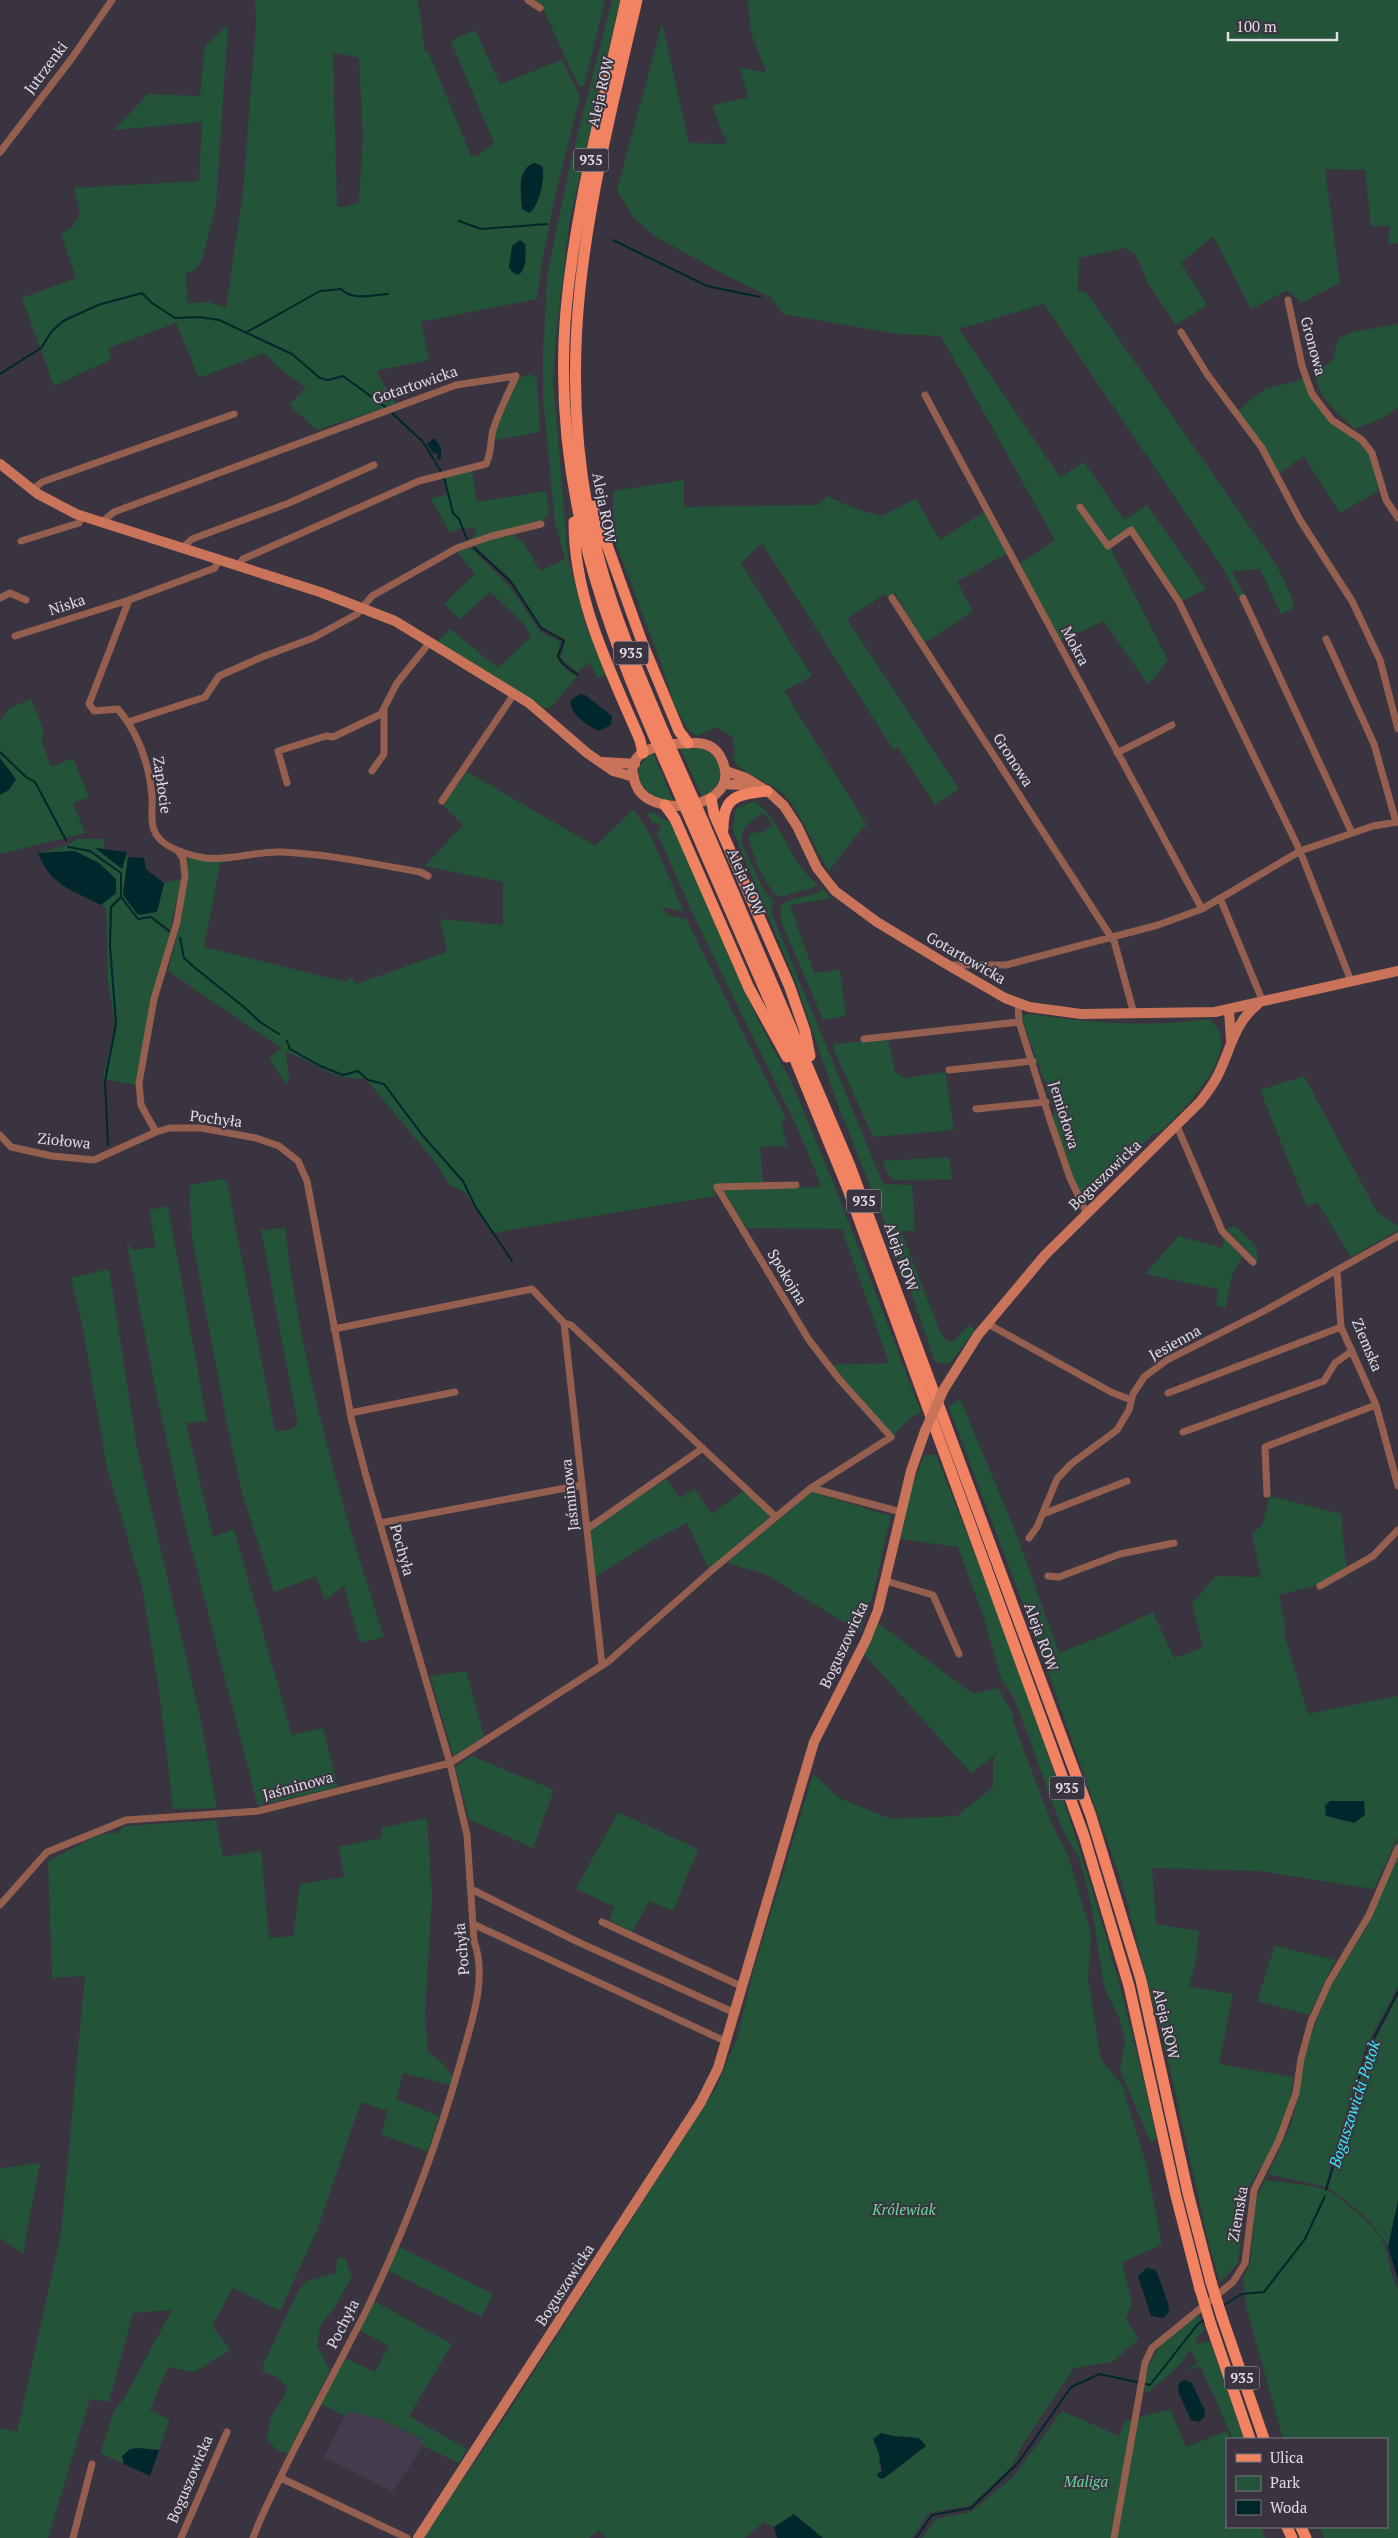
<svg xmlns="http://www.w3.org/2000/svg" width="1398" height="2538" viewBox="0 0 1398 2538" font-family="'PT Serif',serif">
<style>
.built{fill:#443c4e}
.green{fill:#235338;fill-rule:evenodd}
.water{fill:#00272b}
.lines{fill:none;stroke-linecap:round;stroke-linejoin:round}
.stream{stroke:#00272b;stroke-width:2}
.street{stroke:#955f4f;stroke-width:7}
.secondary{stroke:#c9745a;stroke-width:10}
.primary{stroke:#f18362;stroke-width:11}
.secondary-bridge{stroke:#c9745a;stroke-width:10}
.primary-bridge{stroke:#f18362;stroke-width:11}
.labels{text-anchor:middle;stroke-width:4;stroke-linejoin:round;paint-order:stroke}
.shield{fill:#3a3440;stroke:#aeaab3;stroke-width:1}
.shield-label{font-size:14px;font-weight:bold;fill:#e0dce4}
.street-label{font-size:15px;fill:#e0dce4;stroke:#3a3440}
.park-label{font-size:15px;font-style:italic;fill:#68d999;stroke:#3a3440}
.water-label{font-size:16px;font-style:italic;fill:#35ebfc;stroke:#3a3440}
</style>
<rect width="100%" height="100%" fill="#3a3440"/>
<!-- built -->
<path class="built" d="M348,2410L383,2420L422,2440L420,2451L392,2492L324,2457Z"/>
<!-- green -->
<path class="green" d="M255,0H418L425,52L428,51L471,156L478,155L494,143L451,41L475,30L500,84L562,60L580,97C563,164 545,230 537,299L421,322L429,360L376,371L396,404L317,430L289,405L306,388L280,369L264,353L199,378L176,323L108,348L112,359L54,386L22,298L76,278L61,234L72,227L80,215L74,188L199,181L202,122L114,130L148,94L200,96L205,46L228,25L216,205L202,260L194,270L186,273L187,303L209,302L226,308L243,192L256,24ZM333,52L359,58L363,137L359,202L346,207H337Z
M534,0H605L584,86L579,87L543,8Z
M612,0H620L569,225L556,336L553,378L568,558L586,627L607,674L597,679L590,662L577,672L561,658L565,639L541,626L510,578L474,545L494,538L514,535L524,543L540,571L565,559L555,523L543,398V354L547,277L569,169Z
M748,0H1398V243L1388,244L1390,226H1371L1365,170L1325,169L1340,283L1301,303L1288,290L1251,309L1213,236L1181,263L1207,305L1176,325L1149,285L1135,254L1125,248L1079,258L1078,291L1086,292L1277,566L1292,598L1294,608L1281,614L1260,569L1232,571L1244,595L1238,597L1224,570L1044,304L959,329L1060,477L1084,462L1124,520L1147,505L1206,589L1182,601L1132,527L1109,542L1081,503L1077,506L1096,534L1099,533L1111,549L1168,660L1148,685L1104,621L1061,640L1019,564L1055,540L941,336L897,334L783,314L771,297L727,276L653,235L633,217L617,190L662,23L689,143L727,144L712,106L748,97L740,68L766,72L751,33Z
M1398,324V407L1382,418L1355,429C1337,412 1316,397 1315,370L1332,362L1338,339L1352,332Z
M531,374L537,379L540,432L495,440L494,434L518,378Z
M1304,379L1333,424L1361,442L1370,455L1374,465L1378,491L1340,513L1304,456L1279,473L1237,411L1265,389Z
M472,470L477,502L546,491L549,514L542,521L471,540L477,530L474,527L465,529L463,527L450,533L431,499L447,494L443,478Z
M684,480V507L819,505L828,496L848,506L881,516L916,499L940,540L984,512L1007,553L957,582L973,611L923,644L895,593L888,598L885,594L847,619L959,789L935,805L898,747L893,749L762,543L741,563L812,676L784,691L867,825L862,828L829,871C815,850 798,805 780,791C767,781 739,772 733,759L735,752L733,737L716,727L697,736L687,728L674,704L661,663L613,536V491Z
M469,546L510,587L540,632L559,641L560,646L556,657L567,671L577,676L553,705L547,709L437,642L450,629L498,668L531,637L525,625L490,592L460,619L444,604L475,574L456,551Z
M31,699L44,732L42,742L51,767L73,758L89,797L73,803L85,833L0,854V721L10,708Z
M700,747C728,760 727,782 703,798L680,748Z
M652,751L673,800C653,800 636,789 639,767Z
M467,772L595,846L634,809L652,838L684,912L662,907L667,915L686,919L785,1116L782,1127L787,1146L760,1147L763,1184H716V1196L492,1233L465,1192L450,1185L434,1161L365,1078C330,1081 316,1062 286,1052L289,1079L286,1085L269,1058L281,1048L168,971L182,916L188,857L212,862L221,860L204,947L346,982L350,977L356,984L447,952L440,919L503,925V882L425,866L463,825L443,805Z
M755,801C774,817 781,834 793,855C799,867 809,876 818,886L782,897L774,894L758,868L748,837L754,831L758,834L773,825L764,813C751,821 739,827 742,844L763,889L773,902L771,912L883,1184L912,1185L915,1231H901L940,1332L947,1341H954L970,1324L975,1330L949,1364L935,1362L902,1266L836,1100L797,985L732,828L736,809Z
M651,812L672,823L759,1022L791,1081L837,1192L921,1412L909,1419L892,1437L831,1365L889,1363L842,1229L747,1228L723,1194L725,1190L822,1187L797,1127L698,925L657,833L662,826L652,822L647,813Z
M77,839H105L103,849L96,848L122,868L126,856L128,857L123,895L157,912L164,883L181,879L139,1078L135,1085L103,1079L115,1026L108,981L106,908L101,905L116,893L75,851L38,853L68,845Z
M823,889L831,898L790,905L814,973L840,970L846,1016L823,1020L781,921V905C794,896 811,898 823,889Z
M1031,1014C1089,1023 1151,1028 1209,1019C1216,1025 1223,1036 1221,1046C1217,1076 1182,1111 1161,1132L1154,1133L1084,1202L1072,1175L1053,1119L1055,1112L1054,1107L1023,1022L1022,1015Z
M888,1039L895,1072L904,1078L945,1072L954,1130L873,1137L833,1048L835,1044Z
M1304,1076L1377,1212L1398,1226V1230L1351,1257L1317,1202L1307,1206L1305,1202L1260,1090Z
M949,1157L952,1179L895,1180L888,1175L882,1161Z
M223,1179L227,1182L275,1431L289,1430L298,1425L261,1230L285,1228C301,1367 341,1504 384,1637L360,1643L344,1586L325,1600L316,1576L274,1592L242,1493L229,1434L192,1238L189,1185Z
M168,1206L207,1421L186,1423L213,1537L234,1529L292,1735L323,1728L338,1787L258,1806L183,1516L157,1396L127,1243L132,1250L156,1247L149,1210Z
M1235,1226L1255,1245L1259,1262L1226,1229Z
M1220,1233L1242,1257L1232,1275L1225,1308L1216,1305L1218,1289L1145,1274L1179,1236L1222,1248L1224,1242Z
M109,1269L137,1448L200,1717L217,1808L173,1809L159,1690L142,1587L107,1468L82,1323L71,1278Z
M960,1399L1016,1533L1059,1653L1105,1635L1153,1612L1174,1658L1203,1648L1192,1604L1216,1576L1261,1577L1252,1534L1262,1525L1270,1496L1341,1514L1347,1577L1279,1595L1286,1629L1283,1630L1308,1714L1398,1696V1837L1374,1889L1259,1871L1152,1868L1156,1924L1199,1931L1196,1961L1189,1986L1233,1994L1219,2064L1294,2077L1284,2130L1248,2188L1238,2263L1220,2282L1209,2245L1171,2074L1124,1890L1044,1660L949,1407Z
M924,1455H936C1025,1678 1107,1905 1157,2140L1151,2141L1147,2134L1120,2070L1125,2041L1119,2017L1104,1987L1092,1907L1080,1860L1061,1826L1020,1714L1013,1696L1001,1678L984,1618L958,1547L900,1539L910,1493Z
M666,1479L680,1498L694,1489L712,1514L743,1491L769,1513L770,1517L709,1569L687,1523L652,1541L595,1577L589,1530Z
M812,1492L891,1516L873,1594L860,1632L765,1574L727,1563Z
M878,1623L973,1694L998,1688L1013,1714V1721L1053,1827L1069,1858L1091,1934L1088,1979L1101,2060L1122,2085L1147,2167L1162,2245L1122,2262L1132,2303L1126,2319L1139,2339L1112,2362L1074,2368L1023,2444L1011,2467L971,2505L929,2513L912,2538H823L794,2515L774,2527L764,2522L745,2538H606L599,2530L589,2538H423L500,2425L717,2086L737,2038L754,1968L813,1774L839,1798L891,1819L957,1816L993,1787V1761L997,1753L971,1773L863,1653ZM881,2433L893,2436L911,2437L926,2446L883,2479L879,2464Z
M466,1671L484,1736L454,1758L430,1676Z
M472,1756L554,1790L533,1848L469,1819L455,1767Z
M618,1812L698,1849L673,1911L649,1901L632,1932L609,1920L615,1907L576,1889Z
M427,1818L432,1896L425,2015L428,2052L442,2063L453,2077L450,2085L403,2073L396,2099L439,2116L428,2152L381,2134L388,2111L361,2102L317,2230L280,2311L233,2288L212,2326L231,2350L194,2372L168,2367L150,2410L169,2420L159,2450L137,2448L122,2456L124,2464L100,2453L114,2412L126,2395L172,2310L133,2313L109,2402L90,2399L48,2538H0V2428L17,2432L61,2233L85,1976L52,1978L48,1861L100,1834L117,1833L125,1826L216,1820L223,1857L261,1851L269,1938L293,1936L300,1884L344,1877L339,1847L381,1838V1828Z
M1398,1853V1986L1365,2048L1325,2187L1268,2174L1290,2127L1298,2099L1305,2057L1315,2024L1331,1985L1366,1928Z
M1276,1946L1335,1960L1309,2015L1257,2001L1274,1949L1272,1947Z
M1398,1996V2201L1388,2247C1375,2223 1351,2203 1328,2188L1369,2052Z
M40,2163L23,2254L0,2238V2168Z
M1265,2180C1283,2183 1310,2184 1326,2190C1339,2195 1374,2227 1381,2238C1390,2254 1388,2274 1398,2289V2538H1324L1319,2527H1387V2439H1283L1246,2306L1243,2277L1250,2264L1256,2199Z
M398,2246L493,2294L481,2317L389,2271Z
M337,2258H345L352,2277L335,2307L321,2324L317,2345L330,2370L288,2453L278,2451L267,2440L271,2417L284,2397L287,2388L278,2377L263,2372V2365L298,2291L307,2281L336,2273Z
M374,2301L452,2344L409,2416L467,2449L459,2463L421,2445L422,2439L383,2420L349,2411L346,2416L320,2404L345,2358L375,2372L389,2346L359,2330Z
M1199,2314L1204,2331L1198,2336L1195,2345L1210,2341L1244,2439H1233L1200,2366L1191,2370L1188,2368L1198,2364L1191,2351H1187C1187,2363 1160,2381 1150,2391L1147,2392L1143,2389C1152,2344 1165,2341 1199,2314Z
M1170,2409L1186,2447L1227,2431L1230,2439H1227V2527H1261L1265,2538H922L936,2519L971,2512L1013,2477L1062,2411L1119,2436L1125,2421Z"/>
<!-- water -->
<path class="water" d="M535,163L542,166C546,175 539,209 529,213L522,209C521,194 516,168 535,163Z
M520,240L525,244C526,254 527,270 518,275L512,272L509,267L512,246Z
M434,438C441,445 443,452 440,460L437,459L438,454L433,453L427,444Z
M580,694L585,695L612,716L611,725L599,731C588,726 568,714 571,700Z
M0,758L16,779L9,790L0,795Z
M95,848L127,852L122,869Z
M75,851L99,863L116,879V893L101,905C72,890 50,885 38,853Z
M128,857L144,858L146,869L164,883L157,912L138,915L123,895Z
M1330,1801H1364L1365,1815L1354,1823L1326,1816L1325,1806Z
M1398,2201V2280L1388,2247Z
M1147,2268L1156,2270L1168,2303L1169,2312L1163,2318L1151,2316L1138,2276Z
M1184,2380L1192,2383L1205,2411L1204,2418L1198,2422L1191,2420L1178,2391L1179,2383Z
M881,2433L893,2436L919,2438L926,2446L883,2479L879,2478L877,2474L882,2471L879,2454L873,2439Z
M137,2448L159,2450L150,2476L124,2464L122,2456L130,2449Z
M794,2514L823,2538H777L774,2527Z"/>
<g class="lines">
<!-- stream -->
<path class="stream" d="M459,221L481,229L547,224
M613,240L707,286L760,297
M247,332L320,291L341,289C353,301 372,295 388,294
M0,374L41,348L52,331L63,321L98,305L142,293L152,303L175,318L199,317L219,320L292,354L320,378L328,380L343,376L388,409
M391,412L423,442L442,473
M444,477L453,513L459,519L467,539
M474,548L511,582L541,628L564,641L558,656L562,663L578,675
M0,752L26,777L35,782L66,840
M68,847L90,851L121,873V897L138,919L151,917L169,931
M180,938L184,958L194,967L244,1007L260,1022L279,1034
M287,1041L290,1049L320,1066L343,1075L358,1071L368,1080L384,1084L423,1136L463,1181L475,1206L512,1261
M108,1145L105,1081L116,1024L110,945L111,907L121,897
M1326,2190L1367,2051L1398,1992
M1222,2306L1242,2294L1264,2292L1305,2239L1325,2196
M916,2538L932,2515L971,2508L1018,2463L1071,2387L1100,2374L1150,2385L1198,2324L1204,2320"/>
<!-- street -->
<path class="street" d="M528,0L540,8
M0,152L72,58L112,0
M1288,300L1302,366L1312,394L1332,420L1362,440L1372,453L1386,500L1398,518
M1181,332L1207,374L1262,448L1300,520L1352,601L1380,660L1398,729
M925,395L1202,909
M32,490L42,482L234,414
M1080,507L1108,546L1131,530L1179,602L1300,851L1351,981
M101,523L114,512L456,385L516,376
M21,541L79,523L82,516
M182,548L192,539L289,503L374,465
M238,566L243,559L419,481L486,464C492,452 490,441 493,430C499,411 508,394 516,376
M0,598L10,593L26,600
M892,598L1111,937
M1243,598L1352,833
M129,600L89,704L94,711L118,709C139,734 149,764 152,796C153,806 150,820 154,830C160,848 189,855 205,858C230,861 256,851 281,852C328,854 374,864 420,872L428,876
M15,636L129,600L215,568L218,560
M1326,639L1374,744L1396,822
M128,722L205,697L219,676L262,657L313,638L357,614L372,596L457,548L492,536L541,524
M1117,753L1172,725
M372,771L384,754V711
M287,783L278,751L326,736L333,737L381,714L397,683L430,642
M442,801L514,694
M1220,898L1263,1002
M1113,937L1134,1014
M950,965H1006L1158,925L1202,909L1300,851L1373,826L1398,822
M1018,1003L1019,1022L1050,1120L1070,1178L1087,1214
M864,1039L1019,1022
M949,1070L1033,1061
M976,1109L1046,1102
M1177,1126L1222,1231L1253,1262
M156,1132L141,1105L139,1083L154,999L177,922L185,876L183,858L177,850
M0,1135L11,1147L52,1156L94,1160L156,1132L170,1128H201L256,1138L279,1146L298,1161L307,1181L352,1422L366,1476L450,1763L467,1835L474,1941C488,1979 471,2023 461,2060C437,2146 405,2230 366,2311C338,2366 308,2420 281,2476C271,2497 261,2516 253,2538
M1337,1271L1341,1327L1376,1405L1398,1486
M564,1323L571,1325L776,1517
M988,1324L1111,1392L1131,1400
M334,1329L532,1289L564,1323L602,1665
M1168,1393L1341,1327
M350,1413L455,1392
M1183,1432L1324,1381L1335,1363L1352,1351
M811,1488L901,1512
M1267,1494L1265,1447L1376,1405
M1043,1514L1127,1481
M380,1523L582,1485
M587,1529L703,1448
M1029,1538L1037,1527L1057,1479L1071,1464L1117,1430L1129,1410L1133,1394L1144,1377L1167,1360L1264,1311L1398,1236
M1048,1576L1059,1577L1120,1554L1174,1543
M886,1581L933,1595L959,1654
M1320,1586L1373,1556L1398,1530
M471,1889L578,1942L735,2013
M0,1905L47,1852L126,1820L258,1811L450,1763L609,1661L712,1570L811,1488L891,1437L839,1379L809,1340L717,1187L796,1185
M602,1922L743,1987
M473,1924L727,2042
M281,2478L407,2538
M73,2538L92,2464
M181,2538L227,2432
M1114,2538L1145,2363L1152,2348L1233,2282L1245,2263L1254,2190L1279,2140L1296,2093L1301,2059L1311,2022L1329,1982L1369,1915L1398,1848"/>
<!-- secondary -->
<path class="secondary" d="M0,464L38,494L76,514L320,592L395,621L529,703L587,753L613,771L634,777
M695,743C707,743 717,748 722,760C744,809 653,820 637,787C617,746 669,743 695,743Z
M603,762L635,764
M726,771L746,778L770,793L784,806L797,826L817,868L835,891L877,922L943,962L1005,998L1029,1007L1081,1014L1215,1012L1398,971
M724,784L756,786
M1229,1010L1231,1041
M944,1389L978,1335L1045,1255L1200,1102C1207,1093 1213,1085 1218,1075C1231,1049 1234,1023 1258,1004
M418,2538L701,2102L718,2068L814,1742L866,1640L878,1610L911,1471L925,1431"/>
<!-- primary -->
<path class="primary" d="M626,0C603,106 573,214 565,323C555,472 594,599 653,734
M637,0C592,192 546,362 599,559C615,619 640,676 664,733
M593,506L642,642L679,731L688,743
M574,522C574,600 610,670 640,740L643,753
M711,799L714,814L789,985L805,1031L810,1056
M665,805L675,819L749,988L787,1057
M691,821L794,1057L849,1192L1084,1836L1129,1986L1176,2196L1200,2289
M703,821L850,1166L1091,1816L1141,1980L1188,2193L1211,2282
M723,829C723,795 738,795 767,791
M1222,2317L1264,2439
M1211,2325L1250,2439
M1287,2527L1292,2538
M1301,2527L1306,2538"/>
<!-- secondary-bridge -->
<path class="secondary-bridge" d="M925,1431L944,1389"/>
<!-- primary-bridge -->
<path class="primary-bridge" d="M664,733L703,821
M653,734L691,821
M1211,2282L1222,2317
M1200,2289L1211,2325"/>
</g>
<g class="labels">
<!-- shield labels -->
<g class="shield">
<rect x="573.5" y="148.5" width="35" height="23" rx="4"/>
<rect x="613.5" y="641.5" width="35" height="23" rx="4"/>
<rect x="846.5" y="1189.5" width="35" height="23" rx="4"/>
<rect x="1049.5" y="1776.5" width="35" height="23" rx="4"/>
<rect x="1224.5" y="2366.5" width="35" height="23" rx="4"/>
</g>
<g class="shield-label">
<text x="591" y="165">935</text>
<text x="631" y="658">935</text>
<text x="864" y="1206">935</text>
<text x="1067" y="1793">935</text>
<text x="1242" y="2383">935</text>
</g>
<!-- street labels -->
<g class="street-label">
<text transform="translate(46 68) rotate(-53)" y="5">Jutrzenki</text>
<text transform="translate(601 92) rotate(-77)" y="5">Aleja ROW</text>
<text transform="translate(1313 346) rotate(75)" y="5">Gronowa</text>
<text transform="translate(415 385) rotate(-19)" y="5">Gotartowicka</text>
<text transform="translate(604 508) rotate(79)" y="5">Aleja ROW</text>
<text transform="translate(67 605) rotate(-18)" y="5">Niska</text>
<text transform="translate(1075 646) rotate(62)" y="5">Mokra</text>
<text transform="translate(1013 760) rotate(57)" y="5">Gronowa</text>
<text transform="translate(162 785) rotate(82)" y="5">Zapłocie</text>
<text transform="translate(746 882) rotate(66)" y="5">Aleja ROW</text>
<text transform="translate(966 958) rotate(30)" y="5">Gotartowicka</text>
<text transform="translate(1064 1115) rotate(73)" y="5">Jemiołowa</text>
<text transform="translate(216 1119) rotate(7)" y="5">Pochyła</text>
<text transform="translate(64 1141) rotate(6)" y="5">Ziołowa</text>
<text transform="translate(1105 1175) rotate(-44)" y="5">Boguszowicka</text>
<text transform="translate(901 1257) rotate(70)" y="5">Aleja ROW</text>
<text transform="translate(787 1277) rotate(59)" y="5">Spokojna</text>
<text transform="translate(1175 1343) rotate(-29)" y="5">Jesienna</text>
<text transform="translate(1367 1345) rotate(67)" y="5">Ziemska</text>
<text transform="translate(570 1495) rotate(-96)" y="5">Jaśminowa</text>
<text transform="translate(402 1550) rotate(74)" y="5">Pochyła</text>
<text transform="translate(1041 1637) rotate(70)" y="5">Aleja ROW</text>
<text transform="translate(844 1645) rotate(-65)" y="5">Boguszowicka</text>
<text transform="translate(298 1786) rotate(-15)" y="5">Jaśminowa</text>
<text transform="translate(462 1949) rotate(-95)" y="5">Pochyła</text>
<text transform="translate(1166 2024) rotate(77)" y="5">Aleja ROW</text>
<text transform="translate(1238 2214) rotate(-80)" y="5">Ziemska</text>
<text transform="translate(565 2285) rotate(-57)" y="5">Boguszowicka</text>
<text transform="translate(343 2324) rotate(-63)" y="5">Pochyła</text>
<text transform="translate(190 2479) rotate(-67)" y="5">Boguszowicka</text>
</g>
<!-- park labels -->
<g class="park-label">
<text x="904" y="2215">Królewiak</text>
<text x="1086" y="2487">Maliga</text>
</g>
<!-- water labels -->
<g class="water-label">
<text transform="translate(1354 2104) rotate(-72)" y="6">Boguszowicki Potok</text>
</g>
</g>
<!-- legend -->
<rect x="1226" y="2438" width="162" height="90" fill="#3a3440" stroke="#7c7782"/>
<rect x="1236" y="2454" width="25" height="8" fill="#f18362" stroke="#7c7782"/>
<text x="1270" y="2463" font-size="15" fill="#e0dce4">Ulica</text>
<rect x="1236" y="2476" width="25" height="15" fill="#235338" stroke="#7c7782"/>
<text x="1270" y="2488" font-size="15" fill="#e0dce4">Park</text>
<rect x="1236" y="2500" width="25" height="15" fill="#00272b" stroke="#7c7782"/>
<text x="1270" y="2513" font-size="15" fill="#e0dce4">Woda</text>
<!-- scale -->
<path d="M1228 32v8h109v-8" fill="none" stroke="#e0dce4" stroke-width="2.5"/>
<text x="1236" y="32" font-size="15" fill="#e0dce4" stroke="#3a3440" stroke-width="4" paint-order="stroke">100 m</text>
</svg>
